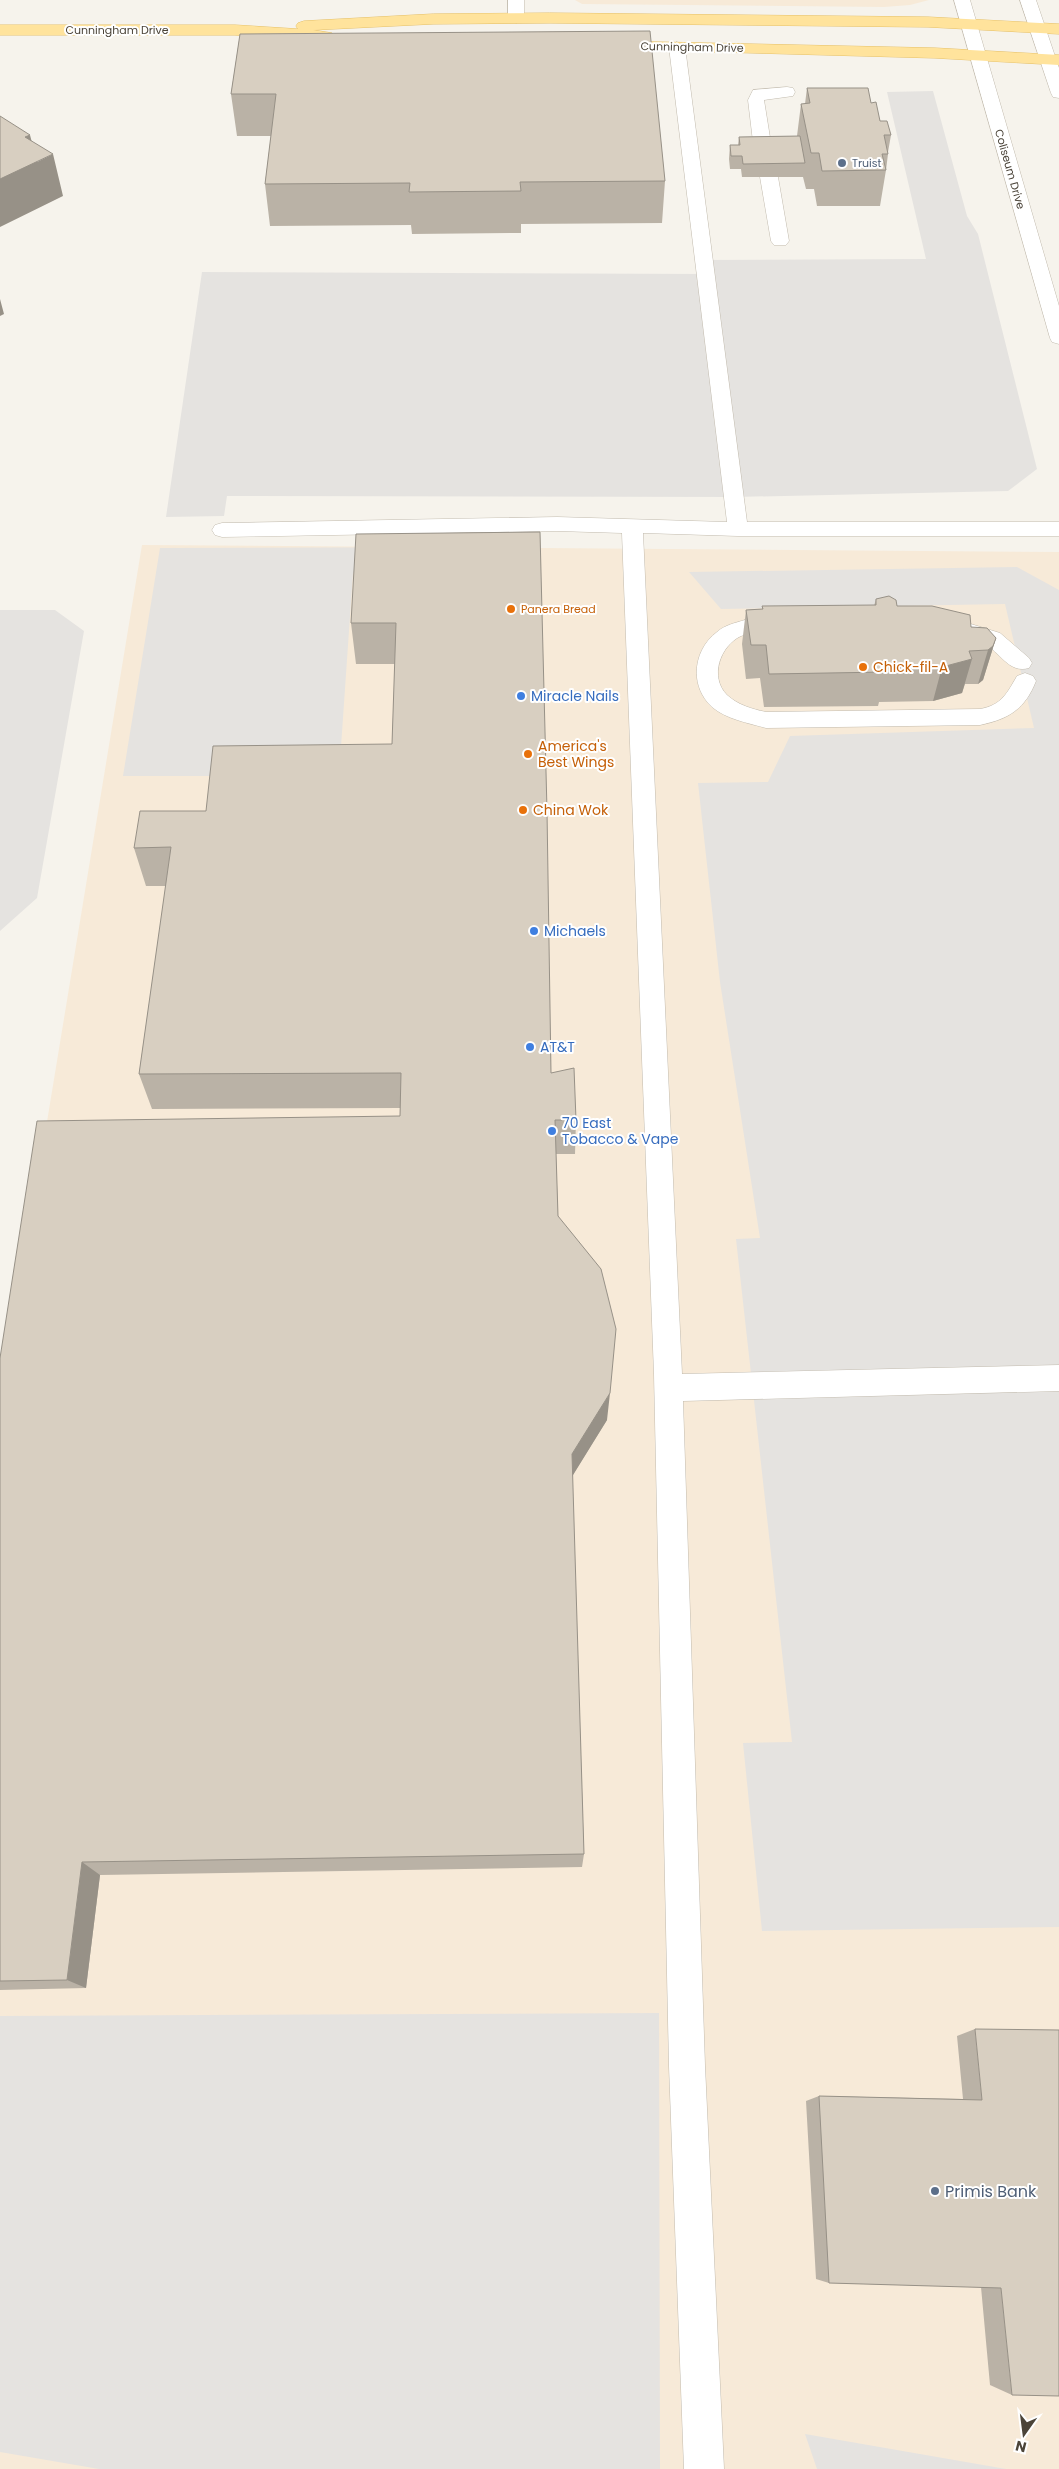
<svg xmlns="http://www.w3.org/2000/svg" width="1059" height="2469" viewBox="0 0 1059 2469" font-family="Poppins,sans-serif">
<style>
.commercial{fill:#f7ead8}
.parking{fill:#e5e3e0}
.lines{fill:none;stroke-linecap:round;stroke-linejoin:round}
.minor-casing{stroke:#c2bbae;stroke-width:1}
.major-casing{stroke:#e6c16a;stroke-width:1}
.minor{fill:#fff;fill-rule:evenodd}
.major{fill:#ffe39c;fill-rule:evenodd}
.wall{fill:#bab2a6}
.shaded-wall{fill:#979187}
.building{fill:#d8cfc1;stroke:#979187}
.service-dot{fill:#5c6f8a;stroke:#fff;stroke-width:2}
.food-dot{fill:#e8710a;stroke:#fff;stroke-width:2}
.shop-dot{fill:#3f7fe0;stroke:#fff;stroke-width:2}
.labels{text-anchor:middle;stroke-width:4;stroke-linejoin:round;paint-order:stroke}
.far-street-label{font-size:11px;fill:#4b4439;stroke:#fff}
.far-service-label{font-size:11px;fill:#4e5e75;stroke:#fff;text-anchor:start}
.far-food-label{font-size:11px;fill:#c56008;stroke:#fff;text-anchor:start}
.food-label{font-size:14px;fill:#c56008;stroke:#fff;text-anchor:start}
.shop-label{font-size:14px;fill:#366cbe;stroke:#fff;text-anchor:start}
.near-service-label{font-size:16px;fill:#4e5e75;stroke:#fff;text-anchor:start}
</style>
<rect width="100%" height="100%" fill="#f6f3ec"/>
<!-- commercial -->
<path class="commercial" d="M575,0H929L910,5L884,7L582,4Z
M142,545L1059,552V2469H0V1407Z"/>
<!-- parking -->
<path class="parking" d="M933,91L967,216L978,234L1037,469L1008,491L734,497L227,496L224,516L166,517L202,272L705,274L704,260L926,259L887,92Z
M477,547L476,573H353L339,776H123L160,548Z
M1017,567L1059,590V1927L762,1931L743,1743L792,1742L736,1239L760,1238L720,982L698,783L768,782L790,736L1034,728L1005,604L721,609L689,572Z
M0,610H55L84,631L37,898L0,931Z
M659,2013L660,2469H99L0,2452V2016Z
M805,2434L1006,2469H817Z"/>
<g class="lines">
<defs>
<path id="minor" d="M508,0H524V18L522,21L516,23L508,18Z
M954,0H970L1059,306V344L1052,342L1050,338Z
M1020,0H1036L1059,68V98L1053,97L1051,93Z
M677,42L685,47L747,522H1059V536H738L643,533L682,1374L1059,1365V1391L683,1401L705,2066L724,2469H684L669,2066L654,1374L622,533L557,531L222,537L215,535L212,530L215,525L222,523L557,517L727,522L669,47Z
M787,87L793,88L795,92L793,96L764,100L772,150L769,154H757L754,150L748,100L753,90Z
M769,172L775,173L778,177L789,241L786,245H774L771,241L760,177L763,173Z
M745,620H780L788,622L791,627L788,632C773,636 755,630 741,636C720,646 709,677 727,695C738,705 752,709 766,712L980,709C1002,705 1007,693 1017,676L1025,673L1033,676L1036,681C1025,709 1009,719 980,725L766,728C748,723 726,719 712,707C689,686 693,650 717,632C725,625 735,623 745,620Z
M961,621L1000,633L1029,658L1032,663L1029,668C1008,674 1000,651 983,643C974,638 963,636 953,633L950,628L953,623Z"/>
<path id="major" d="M550,13L928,17L1059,24V34L928,27L550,23L433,24L313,30L332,33L334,36L326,41L235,35H0V25H235L298,29L296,26L298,23L304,21L433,14Z
M614,41L935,48L1059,55V65L935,58L608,49L606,46L608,43Z"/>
</defs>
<!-- minor casing -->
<use href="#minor" class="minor-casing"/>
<!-- major casing -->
<use href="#major" class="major-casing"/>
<!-- minor -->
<use href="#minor" class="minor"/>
<!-- major -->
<use href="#major" class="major"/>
</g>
<!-- wall -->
<path class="wall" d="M240,34L665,181L662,223L521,224V233L412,234L411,225L270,226L265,184L271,136H237L231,94Z
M807,88L871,103L880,121L891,135L888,152V154L886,170L880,206H817L814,189H806L803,177H742L741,169H730L729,159L730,145H738L739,137L797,136L801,104H805Z
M540,532L551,1073L576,1120L575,1154H556L558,1216L607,1420L572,1476L584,1854L582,1867L100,1875L86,1988L0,1990V1358L400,1116V1108L152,1109L139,1074L166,886H146L134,848L392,744L395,664H356L351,623Z
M876,599L897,606L971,627L996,638L983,680L978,684H965L962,693L933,701L879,702L878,706L764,707L760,678L746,679L742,644L746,610L762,609V606H874Z
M975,2029L1012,2395L990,2385L981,2287L829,2283L816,2279L806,2101L819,2096L963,2099L957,2036Z"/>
<!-- shaded-wall -->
<path class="shaded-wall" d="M30,135L37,162L53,154L63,196L0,227V179L25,137Z
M0,299L4,314L0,316Z
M996,638L983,680L978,684L988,650Z
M972,659L962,693L933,701L942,667Z
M610,1393L607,1420L570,1480L572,1454Z
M82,1862L100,1875L86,1988L67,1980Z"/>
<!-- building -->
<path class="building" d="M650,31L665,181L520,182L521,191L409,192L410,183L265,184L276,94H231L240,34Z
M807,88H868L871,103L876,102L880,121H887L891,135H884L888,154H882L886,170L822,171L819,153H811L803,114L801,104L810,103Z
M0,116L30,135L25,137L53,154L0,179Z
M800,136L805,163L743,164L742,156H731L730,145H740L739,137Z
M540,532L547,811L551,1073L574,1068L576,1120H555L558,1216L601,1269L616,1329L610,1393L572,1454L584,1854L82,1862L67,1980L0,1981V1358L37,1121L400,1116L401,1073L139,1074L171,847L134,848L140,811H206L213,746L392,744L396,623H351L356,534Z
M889,596L896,600L897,606H932L970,615L971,627L987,628L996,638L993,646L988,650L969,651L972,659L942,667L885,668L886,672L769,674L766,645H751L746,610L763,609L762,606L876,605V599Z
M975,2029L1059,2030V2396L1012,2395L1001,2288L829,2283L819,2096L982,2100Z"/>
<!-- markers -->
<g class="service-dot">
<circle cx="842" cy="163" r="5"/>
<circle cx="935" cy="2191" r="5"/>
</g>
<g class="food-dot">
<circle cx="511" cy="609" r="5"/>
<circle cx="863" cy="667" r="5"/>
<circle cx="528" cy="754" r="5"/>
<circle cx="523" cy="810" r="5"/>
</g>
<g class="shop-dot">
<circle cx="521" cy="696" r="5"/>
<circle cx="534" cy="931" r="5"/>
<circle cx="530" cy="1047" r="5"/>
<circle cx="552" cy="1131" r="5"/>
</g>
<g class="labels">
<!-- far-street labels -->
<g class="far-street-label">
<text x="117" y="34">Cunningham Drive</text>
<text transform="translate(692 47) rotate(1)" y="4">Cunningham Drive</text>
<text transform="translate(1010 169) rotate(74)" y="4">Coliseum Drive</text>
</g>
<!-- far-service labels -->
<g class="far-service-label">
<text x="852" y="167">Truist</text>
</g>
<!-- far-food labels -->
<g class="far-food-label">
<text x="521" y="613">Panera Bread</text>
</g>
<!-- food labels -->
<g class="food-label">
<text x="873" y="672">Chick-fil-A</text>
<text x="538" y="751">America's<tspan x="538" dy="16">Best Wings</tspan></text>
<text x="533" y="815">China Wok</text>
</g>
<!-- shop labels -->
<g class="shop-label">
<text x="531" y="701">Miracle Nails</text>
<text x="544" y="936">Michaels</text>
<text x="540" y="1052">AT&amp;T</text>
<text x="562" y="1128">70 East<tspan x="562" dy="16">Tobacco &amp; Vape</tspan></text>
</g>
<!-- near-service labels -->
<g class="near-service-label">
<text x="945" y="2197">Primis Bank</text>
</g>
</g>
<!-- north arrow -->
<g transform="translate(1024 2434) rotate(194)" stroke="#ffffff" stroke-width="4" paint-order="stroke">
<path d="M0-4L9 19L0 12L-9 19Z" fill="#4b4439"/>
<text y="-8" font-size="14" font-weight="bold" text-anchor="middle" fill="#4b4439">N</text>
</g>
</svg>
